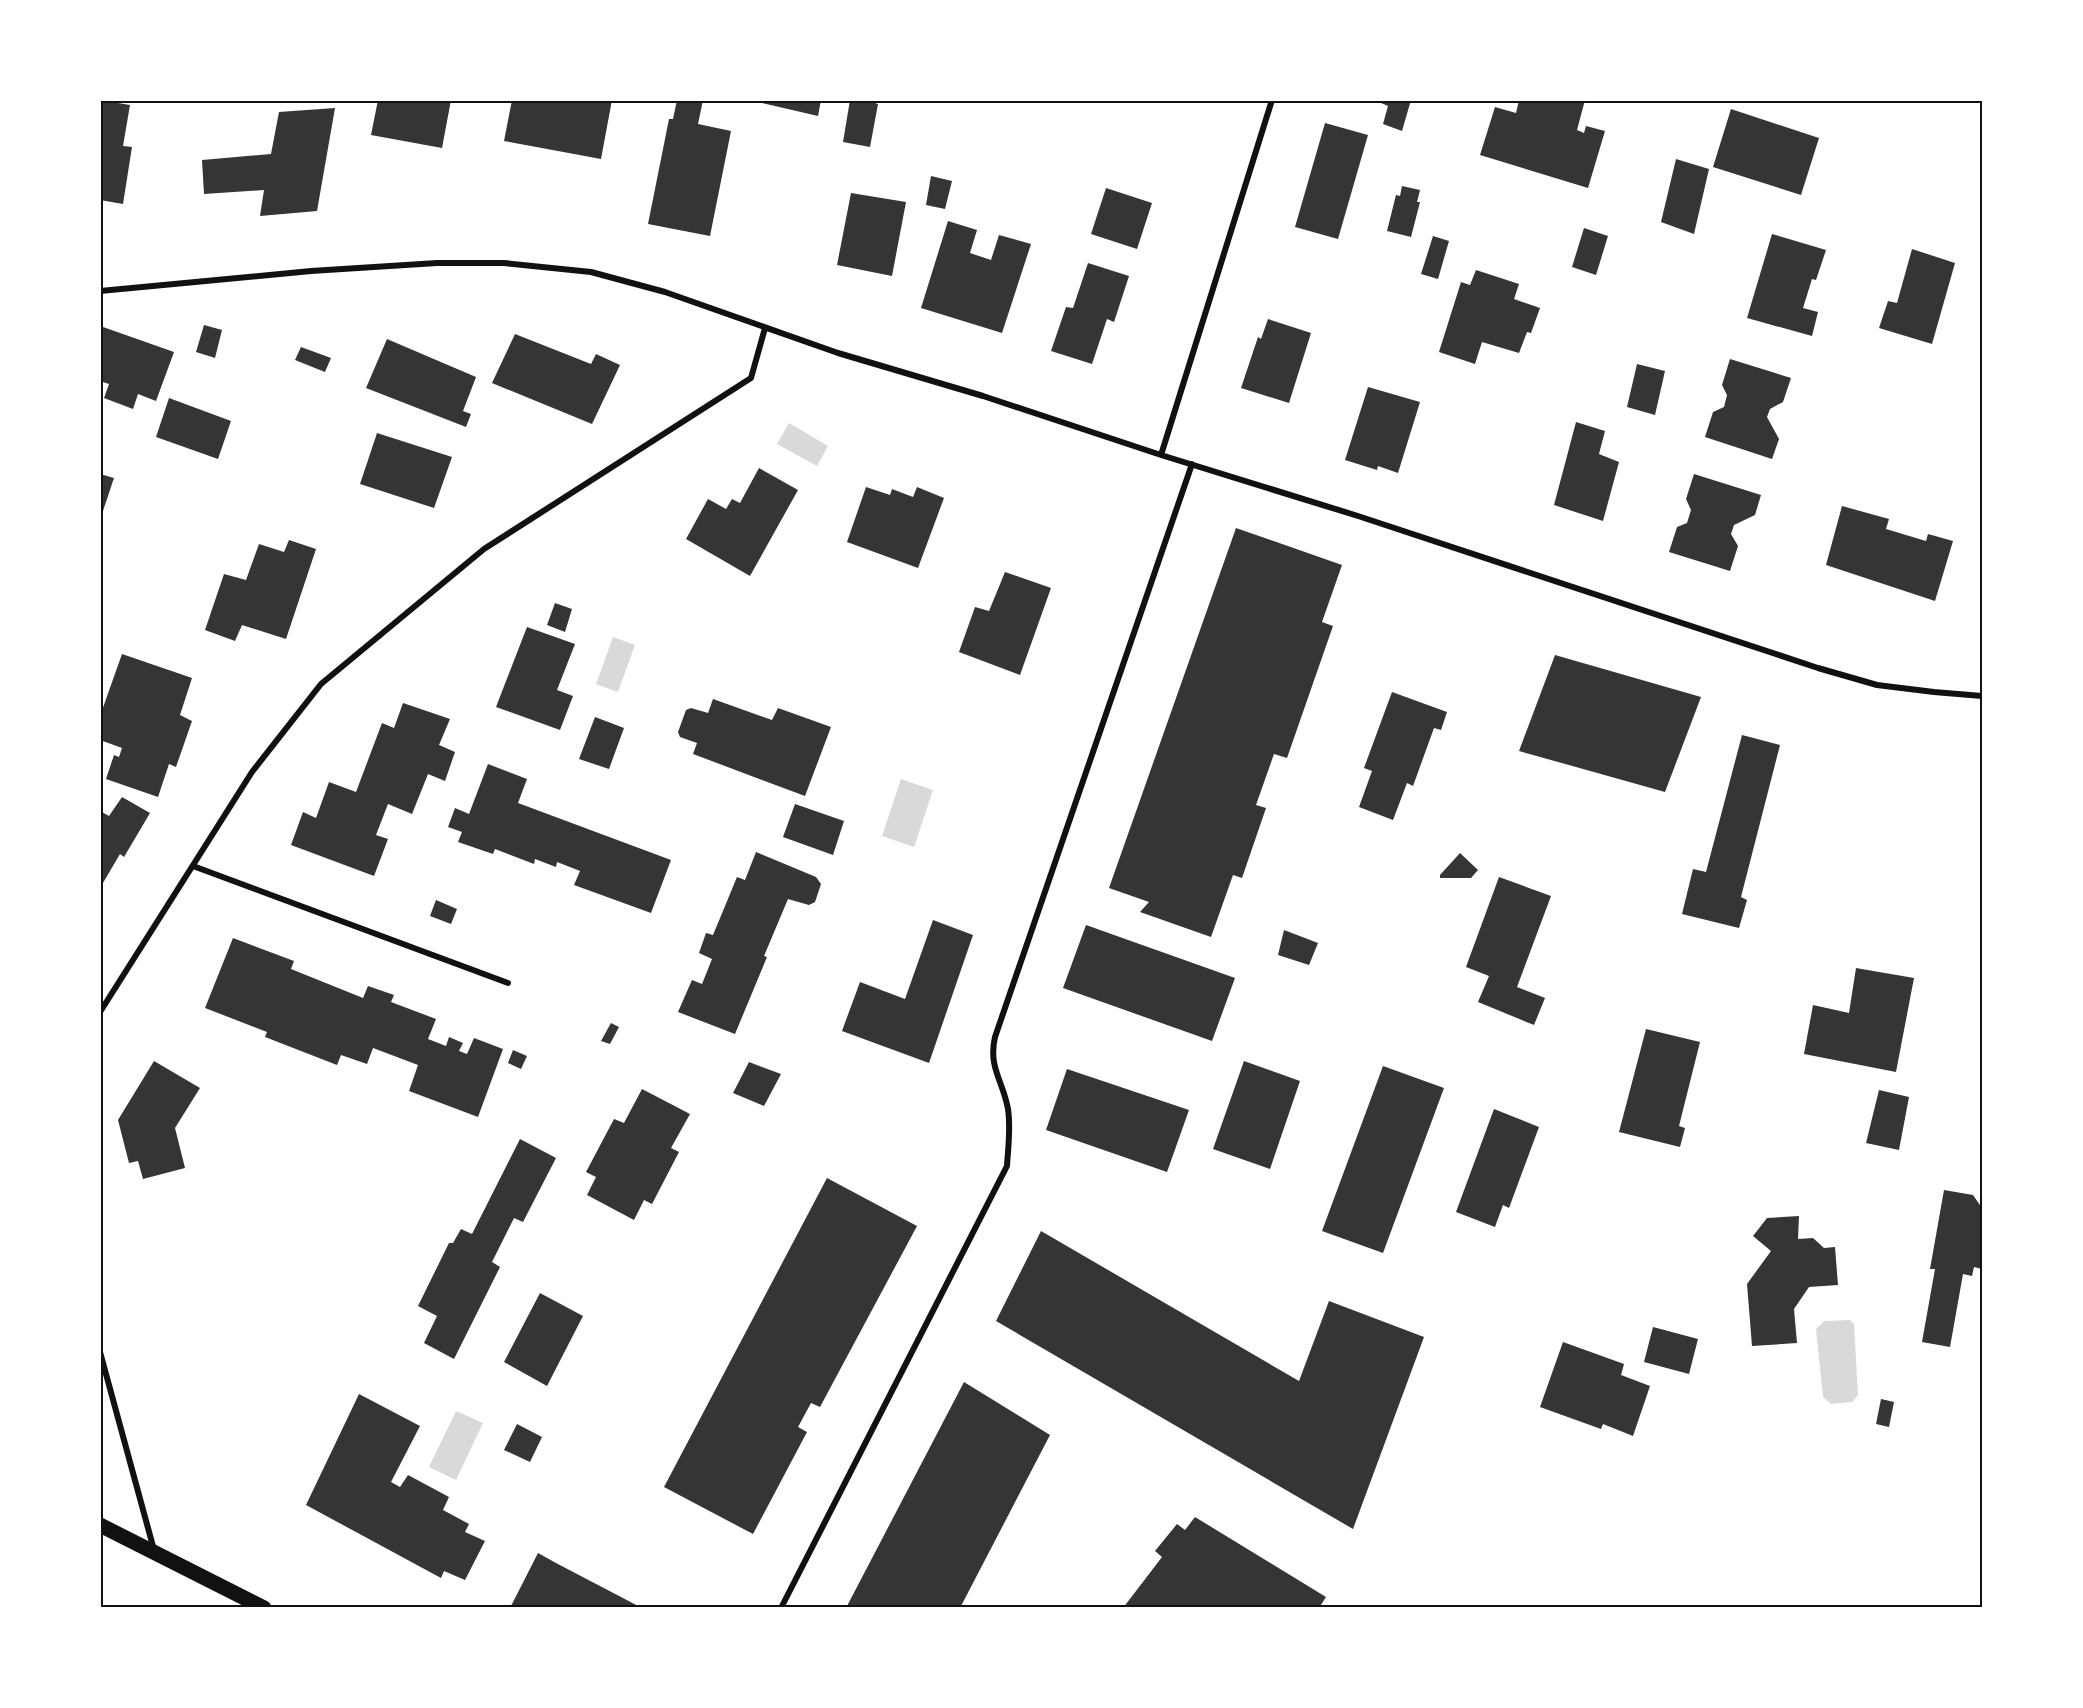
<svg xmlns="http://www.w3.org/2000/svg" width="2083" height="1708" viewBox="0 0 2083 1708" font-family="Commissioner,sans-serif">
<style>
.water{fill:#d9d9d9}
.building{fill:#353535}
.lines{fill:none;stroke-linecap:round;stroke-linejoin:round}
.minor{stroke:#111;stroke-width:6}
.primary{stroke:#111;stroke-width:15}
.neatline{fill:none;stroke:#111;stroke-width:2}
</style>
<rect width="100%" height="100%" fill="#fff"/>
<!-- water -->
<path class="water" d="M789,423L828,446L817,466L777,444Z
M613,637L635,645L618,692L596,684Z
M901,779L933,790L914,847L882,836Z
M1850,1320L1854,1324L1858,1395L1852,1402L1831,1404L1823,1397L1816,1329L1824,1321Z
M456,1411L483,1423L456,1480L429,1467Z"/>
<!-- building -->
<path class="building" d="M100,100L130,105L123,146L132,147L123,204L100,200Z
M378,100H451L442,148L371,135Z
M512,100H612L601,159L504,141Z
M677,100H703L698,124L731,131L710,236L648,224L669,119H673Z
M749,100H821L818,116Z
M850,100H872V102L878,104L870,147L843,142Z
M1374,100H1411L1402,131L1383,124L1388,106Z
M1519,100H1585L1577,130L1584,133L1586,126L1605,131L1588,188L1480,155L1495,107L1516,113Z
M335,108L317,211L260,216L264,190L204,194L202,160L271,154L279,112Z
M1731,109L1819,138L1801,195L1713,167Z
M1325,123L1368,135L1338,239L1295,227Z
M1676,159L1709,169L1694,234L1661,222Z
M931,176L952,181L945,209L926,205Z
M1402,186L1420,190L1417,202H1420L1411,237L1387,231L1396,195L1400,196Z
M1106,188L1152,203L1137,249L1091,234Z
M851,193L906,202L892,276L837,265Z
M948,221L977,230L970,253L991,260L999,235L1031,244L1002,333L921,308Z
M1584,228L1608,236L1596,275L1572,267Z
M1772,234L1826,250L1816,280L1812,279L1803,308L1818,312L1812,336L1747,318Z
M1433,236L1449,241L1438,279L1421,274Z
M1912,249L1955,263L1932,344L1879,328L1888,301L1897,303Z
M1088,263L1129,276L1114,322L1107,319L1092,364L1051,351L1066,307L1073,308Z
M1476,270L1519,284L1514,299L1540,308L1531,333L1527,332L1519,353L1482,342L1475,364L1439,352L1461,282L1470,285Z
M1268,319L1311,333L1289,403L1241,388L1258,337L1261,339Z
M204,325L222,330L215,358L196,352Z
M103,327L174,352L156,401L138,394L133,409L104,398L109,384L100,381V333Z
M515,334L591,364L596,354L620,365L592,424L492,383Z
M387,339L476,377L463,411L471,414L466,427L366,388Z
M301,347L331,358L325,372L295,360Z
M1730,359L1791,378L1783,402L1770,409L1767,417L1779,439L1772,459L1705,437L1713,412L1724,407L1727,395L1722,385Z
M1637,364L1665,371L1655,415L1627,407Z
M1368,387L1420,402L1398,473L1378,466L1377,470L1345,460Z
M169,398L231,421L218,459L156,437Z
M1576,422L1605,431L1599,454L1619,462L1603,521L1554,505Z
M377,433L452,457L434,508L360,484Z
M759,468L798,490L750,576L686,539L708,499L726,509L732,499L740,503Z
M100,474L114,478L101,517H100Z
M1694,474L1761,495L1755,515L1734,525L1731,534L1738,546L1730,571L1669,552L1677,527L1687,523L1691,510L1686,499Z
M866,487L890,495L892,489L913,497L917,487L944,498L918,568L847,542Z
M1842,506L1889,519L1886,529L1926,541L1928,534L1953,541L1935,601L1826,565Z
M1236,528L1342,565L1322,622L1333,626L1287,758L1274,754L1256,805L1266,808L1242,878L1233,875L1211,937L1140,912L1149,902L1109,888Z
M289,540L316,549L286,639L242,625L235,641L205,630L224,574L246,580L259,544L284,552Z
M1005,572L1051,588L1020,675L959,652L975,607L989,611Z
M555,603L572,609L565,632L547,625Z
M527,627L575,644L557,690L573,696L560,730L496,707Z
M122,654L192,678L180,715L192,721L176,767L169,764L158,797L106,779L114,755L119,757L122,748L100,740V716Z
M1555,655L1701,697L1665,792L1519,751Z
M1392,692L1447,712L1441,730L1434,728L1413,786L1407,783L1393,820L1359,807L1372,771L1364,768Z
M713,699L772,720L778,708L831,727L805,796L693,754L697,743L680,737L678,732L686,710L691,708L708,713Z
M403,703L450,719L439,745L455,752L445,781L428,774L412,814L388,804L376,835L388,839L374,876L291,845L303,812L316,818L329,782L356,792L382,723L394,728Z
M595,717L624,728L609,769L579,759Z
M1742,735L1780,745L1741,897L1747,900L1739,928L1682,914L1693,869L1706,872Z
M488,764L527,779L518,803L671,860L651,913L574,885L580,871L557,862L556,867L535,859L534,864L495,849L493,854L458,842L462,832L448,827L455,808L469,814Z
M122,797L150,813L124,857L120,854L100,888V811L109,816Z
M795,804L844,821L833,855L783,837Z
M756,852L816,877L821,884L815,902L809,905L788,899L764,956L767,957L735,1034L678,1012L692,980L702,984L712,959L699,953L706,933L713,935L737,877L745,880Z
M1460,853L1478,870L1471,878H1440V875Z
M1499,877L1551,896L1517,987L1545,998L1534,1025L1478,1002L1489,976L1466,967Z
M436,900L457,909L451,924L430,916Z
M933,920L973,935L929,1063L842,1031L860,982L905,999Z
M1086,925L1235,978L1212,1041L1063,988Z
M1284,930L1318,943L1309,965L1278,955Z
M233,938L294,961L291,969L363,998L368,986L394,995L391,1002L436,1019L428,1039L446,1046L449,1037L463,1043L459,1051L467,1054L474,1038L503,1049L478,1117L409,1091L418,1065L373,1048L367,1064L341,1055L337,1065L265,1037L267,1032L205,1008Z
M1856,968L1914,978L1896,1072L1804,1054L1813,1005L1849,1013Z
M611,1023L619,1027L610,1044L601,1041Z
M1646,1029L1700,1042L1679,1126L1685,1128L1680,1147L1619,1132Z
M513,1050L527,1056L521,1069L508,1063Z
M154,1061L200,1088L175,1128L185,1168L143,1179L138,1161L129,1163L118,1120Z
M1244,1061L1300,1081L1270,1169L1213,1149Z
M749,1062L781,1074L764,1106L733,1093Z
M1383,1066L1444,1088L1383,1253L1322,1231Z
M1067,1069L1189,1110L1167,1172L1046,1130Z
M642,1089L690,1114L671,1148L679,1152L652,1204L644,1200L634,1220L587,1195L596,1177L586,1172L614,1119L624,1123Z
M1879,1090L1909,1097L1899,1150L1866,1143Z
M1494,1109L1539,1127L1509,1208L1503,1205L1495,1227L1456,1212Z
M520,1139L556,1158L523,1222L514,1218L492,1262L500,1267L454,1359L424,1343L437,1316L418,1306L449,1243H453L461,1229L472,1234Z
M827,1178L917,1226L820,1407L811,1403L798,1427L807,1432L753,1534L664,1487Z
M1944,1190L1973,1195L1982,1208V1269L1974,1267L1972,1276L1963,1274L1950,1347L1922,1342L1935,1269H1930Z
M1799,1216L1798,1239L1813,1238L1824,1248L1835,1247L1838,1285L1809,1287L1794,1309L1797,1343L1752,1346L1747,1284L1771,1251L1753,1236L1767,1218Z
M1041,1231L1299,1381L1329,1301L1424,1337L1353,1529L996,1321Z
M540,1293L583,1316L547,1386L504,1362Z
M1653,1327L1698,1339L1689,1374L1644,1362Z
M1563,1342L1624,1364L1621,1375L1650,1386L1633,1436L1603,1424L1601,1429L1540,1407Z
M964,1382L1050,1435L960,1608H846Z
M359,1394L420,1426L391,1482L400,1487L408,1475L449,1497L443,1510L469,1524L465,1532L485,1541L465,1580L444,1571L441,1578L306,1505Z
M1881,1399L1894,1402L1889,1427L1876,1424Z
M517,1424L542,1437L530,1462L504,1450Z
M1195,1517L1326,1597L1319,1608H1123L1162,1557L1155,1551L1177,1524L1185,1530Z
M538,1553L556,1563L642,1608H510Z"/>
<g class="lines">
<!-- minor -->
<path class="minor" d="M100,291L311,271L437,263H504L591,272L665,292L838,353L983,396L1161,455L1358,516L1818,668L1877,685L1934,692L1982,696
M1161,455L1272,100
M193,866L508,983
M100,1012L252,772L321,684L484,549L751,378L765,328
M100,1352L154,1550
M781,1608L1007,1166C1008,1148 1011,1128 1008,1109C1003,1081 988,1067 995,1037L1192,464"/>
<!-- primary -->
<path class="primary" d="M100,1525L264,1608"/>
</g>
<!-- border -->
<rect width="2083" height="1708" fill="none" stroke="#ffffff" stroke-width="204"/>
<rect x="102" y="102" width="1879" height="1504" class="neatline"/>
</svg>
